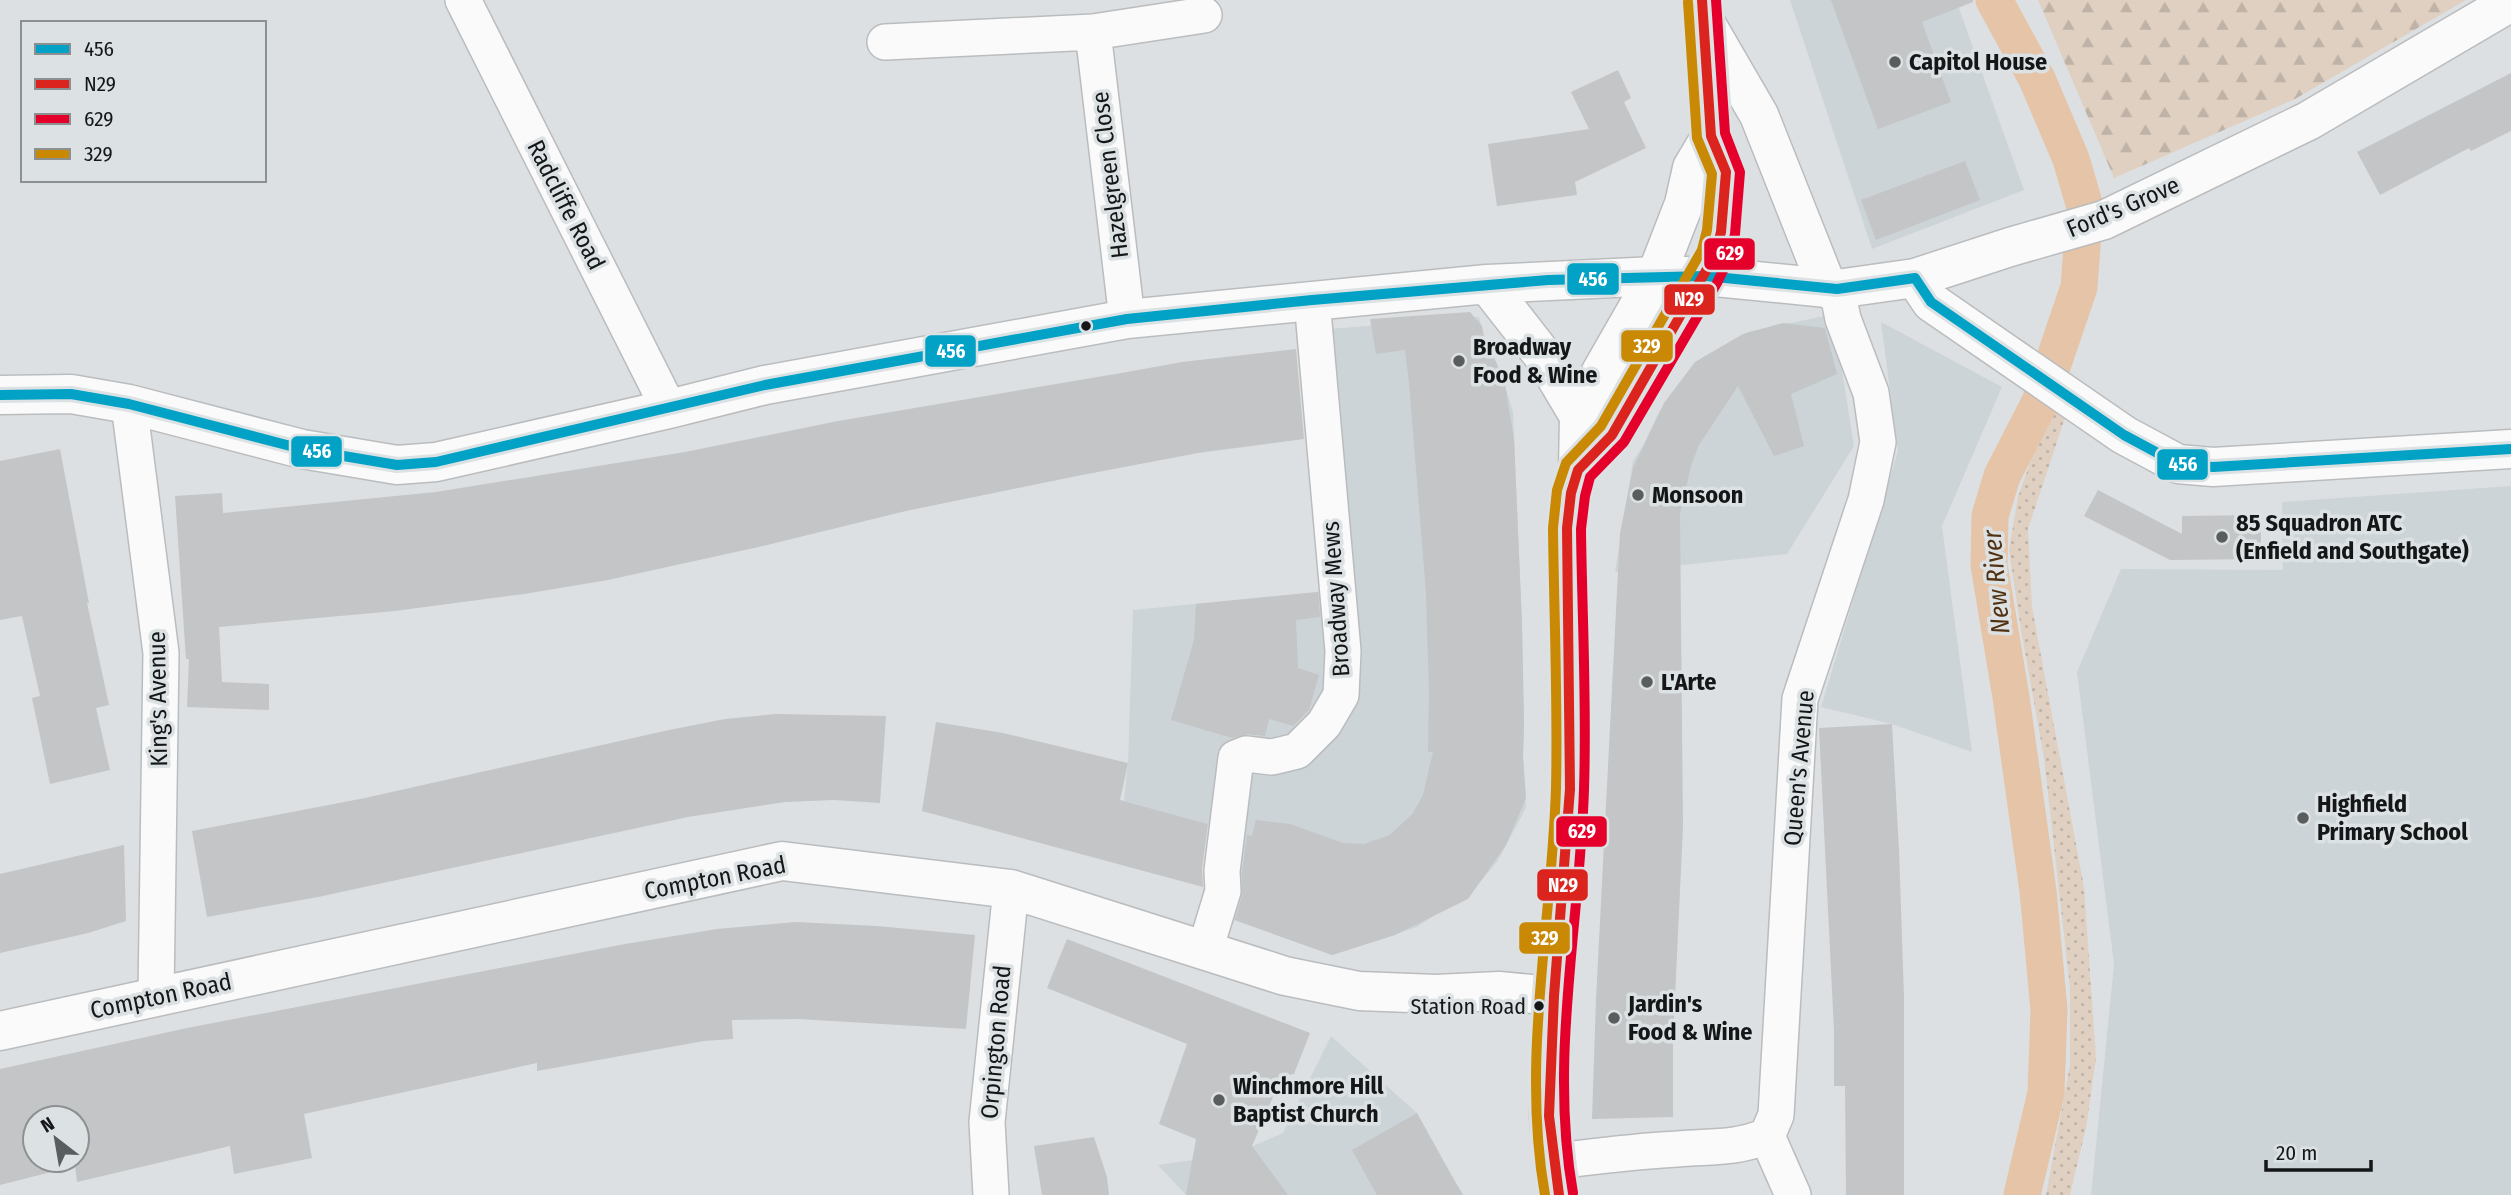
<svg xmlns="http://www.w3.org/2000/svg" width="2511" height="1195" viewBox="0 0 2511 1195" font-family="'Fira Sans Condensed',sans-serif">
<style>
.built{fill:#ccd4d8}
.grass{fill:url(#grass-dots)}
.forest{fill:url(#forest-firs)}
.lines{fill:none;stroke-linecap:round;stroke-linejoin:round}
.canal{stroke:#e5c4a7;stroke-width:37}
.building{fill:#c3c5c6;fill-rule:evenodd}
.street-casing{stroke:#babcbe;stroke-width:38}
.secondary-casing{stroke:#babcbe;stroke-width:41}
.primary-casing{stroke:#babcbe;stroke-width:41}
.street{stroke:#fafafb;stroke-width:35}
.secondary{stroke:#fafafb;stroke-width:38}
.primary{stroke:#fafafb;stroke-width:38}
.bus-1-casing{stroke:#dce1e3;stroke-width:16}
.bus-2-casing{stroke:#dce1e3;stroke-width:16}
.bus-3-casing{stroke:#dce1e3;stroke-width:16}
.bus-4-casing{stroke:#dce1e3;stroke-width:16}
.bus-1{stroke:#01a2c5;stroke-width:10}
.bus-2{stroke:#dc241f;stroke-width:10}
.bus-3{stroke:#e4002b;stroke-width:10}
.bus-4{stroke:#ca8905;stroke-width:10}
.poi-dot{fill:#5a5d5e;stroke:#dce1e3;stroke-width:2.5}
.bus-dot{fill:#141617;stroke:#dce1e3;stroke-width:2.5}
.labels{text-anchor:middle;stroke-width:7;stroke-linejoin:round;paint-order:stroke}
.bus-label{font-size:22px;fill:#141617;stroke:#dce1e3;text-anchor:end}
.poi-label{font-size:24px;font-weight:bold;fill:#141617;stroke:#dce1e3;text-anchor:start}
.street-label{font-size:24px;fill:#141617;stroke:#dce1e3}
.water-label{font-size:26px;font-style:italic;fill:#513110;stroke:#dce1e3}
.line-badge{stroke:#dce1e3;stroke-width:2.5}
.badge-label{font-size:19px;text-anchor:middle;font-weight:bold;fill:#fff}
</style>
<defs>
<pattern id="grass-dots" width="8" height="8" patternUnits="userSpaceOnUse" patternTransform="scale(1.75)"><rect width="8" height="8" fill="#e0d0c2"/><path d="M2 2h.1M6 6h.1" fill="none" stroke="#bfb2a6" stroke-width="1.8" stroke-linecap="round"/></pattern>
<pattern id="forest-firs" width="22" height="20" patternUnits="userSpaceOnUse" patternTransform="scale(1.75)"><rect width="22" height="20" fill="#e0d0c2"/><path d="M5 1l3.5 6h-7zM16 11l3.5 6h-7z" fill="#bfb2a6"/></pattern>
</defs>
<rect width="100%" height="100%" fill="#dde0e2"/>
<!-- built -->
<path class="built" d="M1790,0H1956L2024,190L1872,249Z
M1833,314L1854,446L1787,554L1615,572L1633,461L1643,446L1657,416L1679,385L1702,358L1748,332Z
M1479,317L1484,337L1501,372L1513,412L1522,623L1524,726L1523,756L1526,808L1497,862L1476,887L1417,927L1333,955L1199,908L1219,827L1124,801L1128,763L1133,610L1337,590L1329,329Z
M1881,322L2002,387L1942,526L1972,752L1892,724L1821,707L1898,451Z
M2511,486V1195H2091L2114,964L2077,672L2121,569L2283,570L2282,502Z
M1331,1036L1417,1113L1463,1195H1186L1158,1165L1235,1154L1283,1133Z"/>
<!-- grass -->
<path class="grass" d="M2050,406L2067,412L2028,529L2032,607L2084,887L2096,1058L2086,1128L2070,1195H2046L2070,1065V988L2044,758L2021,630L2009,550L2018,497Z"/>
<!-- forest -->
<path class="forest" d="M2038,0H2466L2295,99L2114,178Z"/>
<g class="lines">
<!-- canal -->
<path class="canal" d="M1994,0L2037,79L2071,159L2085,207L2079,287L2040,402L2002,476L1990,516L1989,565L2011,697L2038,891L2049,1010L2046,1093L2022,1195"/>
</g>
<!-- building -->
<path class="building" d="M1831,0H1973V2L1922,22L1951,102L1878,129Z
M1618,70L1631,98L1624,102L1646,148L1575,182L1577,195L1497,206L1488,144L1589,129L1571,92Z
M2511,73V131L2471,151L2469,148L2380,195L2357,152Z
M1965,161L1980,200L1876,240L1861,200Z
M1470,312L1482,326L1484,337L1504,379L1514,439L1522,623L1524,725L1523,756L1526,798L1506,845L1468,899L1395,935L1332,955L1235,920L1242,896V872L1247,835L1252,836L1256,820L1290,824L1343,843L1364,844L1390,835L1413,813L1423,795L1433,752H1428L1429,692L1426,593L1409,383L1405,350L1376,354L1370,319Z
M1783,323L1825,328L1837,374L1791,394L1804,446L1774,456L1738,386L1699,445L1691,466L1680,514L1683,827L1673,1040V1117L1592,1119L1596,999L1620,533L1633,468L1664,403L1695,362L1743,334Z
M1296,349L1304,439L1198,453L1077,476L906,511L763,546L608,580L524,594L395,611L219,627L222,682L269,684V710L187,707L189,659H186L175,496L222,493L223,513L436,492L685,452L838,421L1127,372L1182,362Z
M60,449L89,603H87L109,705L96,708L110,770L50,784L32,698L40,696L22,616L0,620V461Z
M2098,490L2182,534V516L2261,515V559L2170,560L2084,516Z
M1318,592L1320,617L1296,620L1298,668L1319,675L1309,710L1293,726L1269,719L1265,736L1248,734L1232,738L1171,720L1194,640L1196,604Z
M776,714L886,716L880,803L834,800L785,802L688,817L318,897L207,917L192,831L365,798L669,730L725,719Z
M936,722L1003,733L1128,763L1120,800L1208,824L1202,869L1203,887L922,811Z
M1892,724L1899,850L1904,997V1195H1846L1845,1086H1834V1031L1819,728Z
M124,845L126,921L88,933L0,953V874Z
M796,922L877,926L975,935L966,1029L798,1019L732,1020L733,1039L704,1041L537,1071V1063L304,1114L312,1158L234,1174L230,1146L77,1182L75,1166L0,1185V1069L187,1028L625,944L717,929ZM35,1118H77V1160H35Z
M1067,939L1310,1033L1294,1074L1282,1076L1252,1146L1288,1195H1186L1196,1139L1159,1124L1187,1044L1047,988Z
M1417,1113L1451,1175L1463,1195H1377L1352,1150Z
M1094,1137L1107,1177L1109,1195H1042L1034,1146Z"/>
<g class="lines">
<defs>
<path id="street" d="M463,0L669,409
M1093,32L1127,319
M885,42L1093,32L1204,15
M129,404L161,653L156,996
M1205,950L1223,891L1222,871L1236,758L1246,754L1272,757L1297,751L1324,724L1341,695L1343,651L1312,300
M1767,1136L1793,1195
M1553,1161C1594,1157 1636,1151 1677,1149C1710,1146 1735,1149 1767,1136L1776,1115L1800,699L1866,500L1878,442L1871,393L1843,319L1837,289
M991,1195L987,1122L1011,889"/>
<path id="secondary" d="M1705,22L1759,115L1828,289
M1915,278L1931,302L2124,435L2178,464L2213,467L2511,449
M1487,284L1544,357L1579,416
M0,395L71,394L129,404L302,449L397,465L436,462L669,409L765,385L1127,319L1487,284L1656,276H1705L1837,289L1915,278L2010,247L2104,220L2308,121L2511,2
M0,1031L782,861L1011,889L1285,976L1359,991L1436,994L1499,991L1554,996"/>
<path id="primary" d="M1578,470L1612,435L1705,276L1715,255L1721,232L1726,172L1711,136L1705,22L1702,0
M1559,1195L1553,1161L1549,1116L1554,996L1570,789L1567,528L1571,493L1578,470L1579,416L1601,372L1656,276L1684,204L1692,168L1711,136"/>
</defs>
<!-- street casing -->
<use href="#street" class="street-casing"/>
<!-- secondary casing -->
<use href="#secondary" class="secondary-casing"/>
<!-- primary casing -->
<use href="#primary" class="primary-casing"/>
<!-- street -->
<use href="#street" class="street"/>
<!-- secondary -->
<use href="#secondary" class="secondary"/>
<!-- primary -->
<use href="#primary" class="primary"/>
<defs>
<path id="bus-1" d="M1915,278L1931,302L2124,435L2178,464L2213,467L2511,449
M0,395L71,394L129,404L302,449L397,465L436,462L765,385L1127,319L1312,300L1548,280L1705,276L1837,289L1915,278"/>
<path id="bus-2" d="M1559,1195L1549,1116L1554,996L1570,789L1567,528L1571,493L1578,470L1612,435L1715,255L1721,232L1726,172L1711,136L1702,0"/>
<path id="bus-3" d="M1573,1193C1549,1059 1580,923 1584,789C1587,703 1582,615 1581,529L1585,496L1590,477L1624,442L1717,283L1728,260L1735,234L1740,172L1725,133L1716,0"/>
<path id="bus-4" d="M1545,1195C1521,1060 1552,923 1556,788C1558,702 1554,615 1553,528L1557,490L1566,463L1601,426L1702,250L1707,230L1712,174L1697,138L1688,2"/>
</defs>
<!-- bus-1 casing -->
<use href="#bus-1" class="bus-1-casing"/>
<!-- bus-2 casing -->
<use href="#bus-2" class="bus-2-casing"/>
<!-- bus-3 casing -->
<use href="#bus-3" class="bus-3-casing"/>
<!-- bus-4 casing -->
<use href="#bus-4" class="bus-4-casing"/>
<!-- bus-1 -->
<use href="#bus-1" class="bus-1"/>
<!-- bus-2 -->
<use href="#bus-2" class="bus-2"/>
<!-- bus-3 -->
<use href="#bus-3" class="bus-3"/>
<!-- bus-4 -->
<use href="#bus-4" class="bus-4"/>
</g>
<!-- markers -->
<g class="poi-dot">
<circle cx="1895" cy="62" r="7"/>
<circle cx="1459" cy="361" r="7"/>
<circle cx="1638" cy="495" r="7"/>
<circle cx="2222" cy="537" r="7"/>
<circle cx="1647" cy="682" r="7"/>
<circle cx="2303" cy="818" r="7"/>
<circle cx="1614" cy="1018" r="7"/>
<circle cx="1219" cy="1100" r="7"/>
</g>
<g class="bus-dot">
<circle cx="1086" cy="326" r="6"/>
<circle cx="1539" cy="1006" r="6"/>
</g>
<g class="labels">
<!-- bus labels -->
<g class="bus-label">
<text x="1526" y="1014">Station Road</text>
</g>
<!-- poi labels -->
<g class="poi-label">
<text x="1909" y="70">Capitol House</text>
<text x="1473" y="355">Broadway<tspan x="1473" dy="28">Food &amp; Wine</tspan></text>
<text x="1652" y="503">Monsoon</text>
<text x="2236" y="531">85 Squadron ATC<tspan x="2236" dy="28">(Enfield and Southgate)</tspan></text>
<text x="1661" y="690">L'Arte</text>
<text x="2317" y="812">Highfield<tspan x="2317" dy="28">Primary School</tspan></text>
<text x="1628" y="1012">Jardin's<tspan x="1628" dy="28">Food &amp; Wine</tspan></text>
<text x="1233" y="1094">Winchmore Hill<tspan x="1233" dy="28">Baptist Church</tspan></text>
</g>
<!-- street labels -->
<g class="street-label">
<text transform="translate(1110 175) rotate(-97)" y="8">Hazelgreen Close</text>
<text transform="translate(566 205) rotate(63)" y="8">Radcliffe Road</text>
<text transform="translate(2123 207) rotate(-23)" y="8">Ford's Grove</text>
<text transform="translate(1336 599) rotate(-94)" y="8">Broadway Mews</text>
<text transform="translate(158 699) rotate(-91)" y="8">King's Avenue</text>
<text transform="translate(1799 768) rotate(-85)" y="8">Queen's Avenue</text>
<text transform="translate(715 878) rotate(-11)" y="8">Compton Road</text>
<text transform="translate(161 996) rotate(-12)" y="8">Compton Road</text>
<text transform="translate(996 1042) rotate(-85)" y="8">Orpington Road</text>
</g>
<!-- water labels -->
<g class="water-label">
<text transform="translate(1996 582) rotate(-95)" y="9">New River</text>
</g>
</g>
<g class="line-badge">
<rect x="1703" y="237" width="53" height="34" rx="7" fill="#e4002b"/>
<rect x="1566" y="262" width="54" height="34" rx="7" fill="#01a2c5"/>
<rect x="1663" y="283" width="53" height="33" rx="7" fill="#dc241f"/>
<rect x="1620" y="329" width="54" height="34" rx="7" fill="#ca8905"/>
<rect x="924" y="334" width="53" height="34" rx="7" fill="#01a2c5"/>
<rect x="290" y="435" width="53" height="33" rx="7" fill="#01a2c5"/>
<rect x="2156" y="448" width="53" height="33" rx="7" fill="#01a2c5"/>
<rect x="1555" y="815" width="53" height="33" rx="7" fill="#e4002b"/>
<rect x="1536" y="868" width="53" height="34" rx="7" fill="#dc241f"/>
<rect x="1518" y="921" width="53" height="34" rx="7" fill="#ca8905"/>
</g>
<g class="badge-label">
<text x="1730" y="260">629</text>
<text x="1593" y="286">456</text>
<text x="1689" y="306">N29</text>
<text x="1647" y="353">329</text>
<text x="951" y="358">456</text>
<text x="317" y="458">456</text>
<text x="2183" y="471">456</text>
<text x="1582" y="838">629</text>
<text x="1563" y="892">N29</text>
<text x="1545" y="945">329</text>
</g>
<!-- legend -->
<rect x="21" y="21" width="245" height="161" fill="#dce1e3" stroke="#8c9091" stroke-width="2"/>
<rect x="35" y="44" width="35" height="10" fill="#01a2c5" stroke="#8c9091" stroke-width="2"/>
<text x="84" y="56" font-size="21" fill="#141617">456</text>
<rect x="35" y="79" width="35" height="10" fill="#dc241f" stroke="#8c9091" stroke-width="2"/>
<text x="84" y="91" font-size="21" fill="#141617">N29</text>
<rect x="35" y="114" width="35" height="10" fill="#e4002b" stroke="#8c9091" stroke-width="2"/>
<text x="84" y="126" font-size="21" fill="#141617">629</text>
<rect x="35" y="149" width="35" height="10" fill="#ca8905" stroke="#8c9091" stroke-width="2"/>
<text x="84" y="161" font-size="21" fill="#141617">329</text>
<!-- north arrow -->
<g transform="translate(56 1139) rotate(329)"><circle r="33" fill="#dce1e3" stroke="#8c9091" stroke-width="2"/>
<path d="M0-5L12 26L0 18L-12 26Z" fill="#5a5d5e"/>
<text y="-10" font-size="19" font-weight="bold" text-anchor="middle" fill="#141617">N</text>
</g>
<!-- scale -->
<path d="M2266 1160v10h105v-10" fill="none" stroke="#141617" stroke-width="3.5"/>
<text x="2276" y="1160" font-size="21" fill="#141617" stroke="#dce1e3" stroke-width="5" paint-order="stroke">20 m</text>
</svg>
